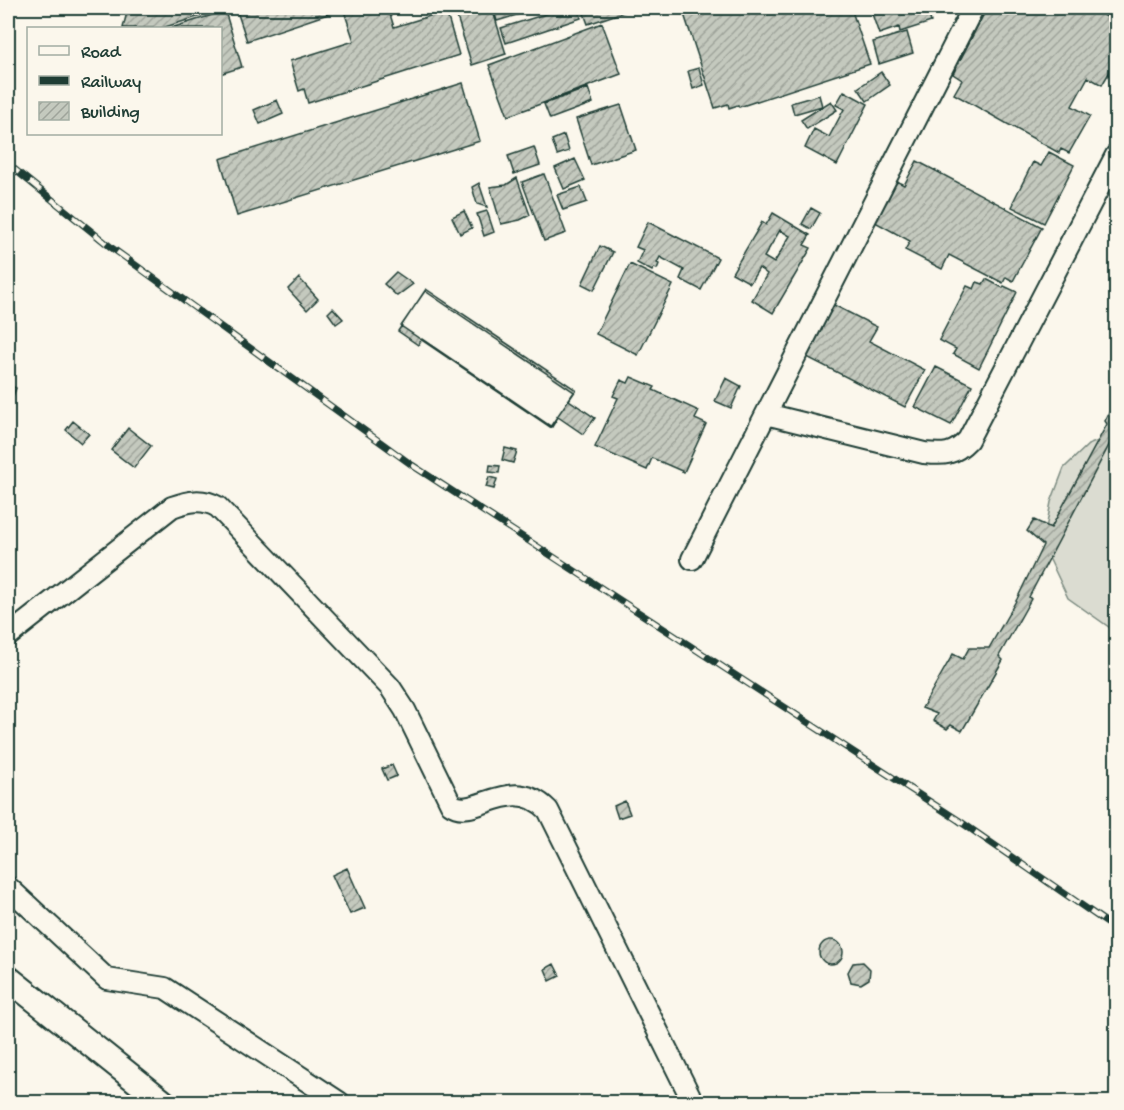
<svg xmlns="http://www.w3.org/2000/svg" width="1124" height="1110" viewBox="0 0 1124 1110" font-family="'Gochi Hand',sans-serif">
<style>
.grass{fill:#dbdcd1;stroke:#7d8c82;stroke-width:1.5}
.building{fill:url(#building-hatch);stroke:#1f3d34;stroke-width:1.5;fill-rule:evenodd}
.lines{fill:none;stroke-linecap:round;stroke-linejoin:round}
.minor-casing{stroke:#1f3d34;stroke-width:24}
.major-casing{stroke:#1f3d34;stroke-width:28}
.minor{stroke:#fbf7ec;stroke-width:20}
.major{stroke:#fbf7ec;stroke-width:24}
.rail-casing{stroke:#1f3d34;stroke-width:7}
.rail{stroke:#fbf7ec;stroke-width:4.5;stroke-dasharray:14;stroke-linecap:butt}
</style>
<defs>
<pattern id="building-hatch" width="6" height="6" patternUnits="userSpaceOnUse" patternTransform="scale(1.5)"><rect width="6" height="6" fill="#c4c9be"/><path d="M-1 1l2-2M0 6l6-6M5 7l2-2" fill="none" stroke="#9fa49b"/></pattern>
</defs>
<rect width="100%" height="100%" fill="#fbf7ec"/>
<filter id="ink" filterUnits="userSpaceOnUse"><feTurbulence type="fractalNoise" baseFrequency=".0167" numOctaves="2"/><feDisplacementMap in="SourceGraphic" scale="12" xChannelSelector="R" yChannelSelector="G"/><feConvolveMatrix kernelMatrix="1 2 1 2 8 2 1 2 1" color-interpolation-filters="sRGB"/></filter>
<g filter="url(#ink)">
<!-- grass -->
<path class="grass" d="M1116,434V632L1068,598L1043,545L1051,502L1064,468L1088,445Z"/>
<!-- building -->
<path class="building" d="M128,8H226L162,28H123Z
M236,8H333L334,12L247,41Z
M343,8H388L394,27L446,11L459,55L308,103L304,89L299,91L290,61L354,41Z
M455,8H485L457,16Z
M488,8H492L506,54L472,65L457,17Z
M493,8H540L497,21Z
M565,8H578L581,18L506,43L501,28Z
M582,8H635L588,24Z
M694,8H851L870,64L739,107L738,105L729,108L728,104L715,108L683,11Z
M870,8H927L931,22L900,32L899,27L879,34Z
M987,8H1091L1116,22V68L1113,66L1102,85L1088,77L1072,106L1090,116L1069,153L1061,149L1059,153L954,94L962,80L953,74Z
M225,11L242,67L220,74V28H171Z
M602,23L621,74L508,116L489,65Z
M907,32L913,53L879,64L873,42Z
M699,68L704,85L693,89L688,71Z
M881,72L890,85L867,101L858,88Z
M463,83L480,141L237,216L220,159Z
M588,88L593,103L550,119L544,104Z
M844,91L868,104L837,165L805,148L814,129L829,137L844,109L836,105Z
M819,95L822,106L794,114L791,103Z
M277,100L283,114L260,124L254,110Z
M831,101L837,110L807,129L801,120Z
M621,105L636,150L591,165L576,119Z
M564,135L569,151L557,155L552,140Z
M534,147L540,165L514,174L508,156Z
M1049,152L1074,165L1044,223L1012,207L1014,203L1013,202L1033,162L1041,166Z
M575,159L585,180L564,189L555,168Z
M917,161L1042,227L1013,281L1006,277L1003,283L949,255L942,269L905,250L910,241L875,222L896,181L904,185Z
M544,174L566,233L544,241L522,182Z
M517,178L530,215L520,220L501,224L490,187L506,185Z
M479,183L487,207L477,204L472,187Z
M581,187L587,202L563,210L557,195Z
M811,208L820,213L811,229L802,224Z
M464,211L472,228L460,234L452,217Z
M487,211L494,232L484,236L477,214Z
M773,213L810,235L804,245L811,248L773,313L752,300L767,274L759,268L750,283L732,273L762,222L766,225ZM780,230L790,236L774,263L764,257Z
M648,222L718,258L701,290L680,279L684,270L660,257L657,263L659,264L657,269L654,268L652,271L637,263L643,250L636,247Z
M600,246L613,252L594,290L582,284Z
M630,264L673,285L638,355L596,334Z
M396,272L413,284L397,296L384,284Z
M299,278L318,299L307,310L288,289Z
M986,279L1003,288L1004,286L1017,292L979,368L953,354L956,349L939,340L967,286L974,289L977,282L983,284Z
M426,289L576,390L569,400L595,418L583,434L558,417L552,427L422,339L418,345L398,331Z
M425,291L574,392L550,427L401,326Z
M832,304L877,327L869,341L925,370L905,407L805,356Z
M333,308L343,319L336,324L328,313Z
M936,367L972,385L951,425L915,407Z
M631,377L655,387L653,390L699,411L695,419L706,424L684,472L652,458L647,470L595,447L618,398L613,396L621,380L628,383Z
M726,378L741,386L731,408L715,401Z
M8,384L16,388L8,409Z
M1116,399V432L1029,597L1031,599L999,656L1003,660L962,731L951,725L947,729L933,721L937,714L922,708L953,654L963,659L969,648H989L1017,599L1043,545L1027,531L1034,520L1051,528L1107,424L1105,421Z
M73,421L89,434L81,443L66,430Z
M128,428L151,446L134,468L111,450Z
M505,448L517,451L513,463L502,460Z
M490,465L500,466L499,473L489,472Z
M489,477L497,479L494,489L486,487Z
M392,765L397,776L387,780L382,769Z
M625,801L630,814L618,818L614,806Z
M347,868L365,908L350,914L332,875Z
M819 952a12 12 0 1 1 24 0a12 12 0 1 1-24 0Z
M863,962L870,969L869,979L861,984L851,982L848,972L853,963Z
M554,964L560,976L550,981L545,969Z"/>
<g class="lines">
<defs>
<path id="minor" d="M766,414L924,453C944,455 954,455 968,440L1116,155
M692,559L973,8
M8,636L172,507C189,501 202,498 218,507L390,687L405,710L451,804C474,821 511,772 548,810L693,1102
M8,887L107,979L165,988L339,1102"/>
<path id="major" d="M8,978L163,1102"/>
</defs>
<!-- minor casing -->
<use href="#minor" class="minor-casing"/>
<!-- major casing -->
<use href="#major" class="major-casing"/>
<!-- minor -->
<use href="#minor" class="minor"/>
<!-- major -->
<use href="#major" class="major"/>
<defs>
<path id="rail" d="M8,164L112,248L412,465L958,820L1116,929"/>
</defs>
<!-- rail casing -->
<use href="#rail" class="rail-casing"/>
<!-- rail -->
<use href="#rail" class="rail"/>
</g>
</g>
<!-- margin -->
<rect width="1124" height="1110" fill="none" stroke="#fbf7ec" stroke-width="30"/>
<rect x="15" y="15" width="1094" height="1080" fill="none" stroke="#1f3d34" stroke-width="2" filter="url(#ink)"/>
<!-- legend -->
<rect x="27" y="27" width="195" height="108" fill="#fbf7ec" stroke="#a3ada2" stroke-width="1.5"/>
<rect x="39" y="46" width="30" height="9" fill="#fbf7ec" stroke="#a3ada2" stroke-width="1.5"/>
<text x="81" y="57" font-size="18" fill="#1f3d34">Road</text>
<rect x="39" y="76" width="30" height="9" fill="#1f3d34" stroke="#a3ada2" stroke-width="1.5"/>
<text x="81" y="87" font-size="18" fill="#1f3d34">Railway</text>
<rect x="39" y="102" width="30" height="18" fill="url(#building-hatch)" stroke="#a3ada2" stroke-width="1.5"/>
<text x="81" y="117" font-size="18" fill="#1f3d34">Building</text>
</svg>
